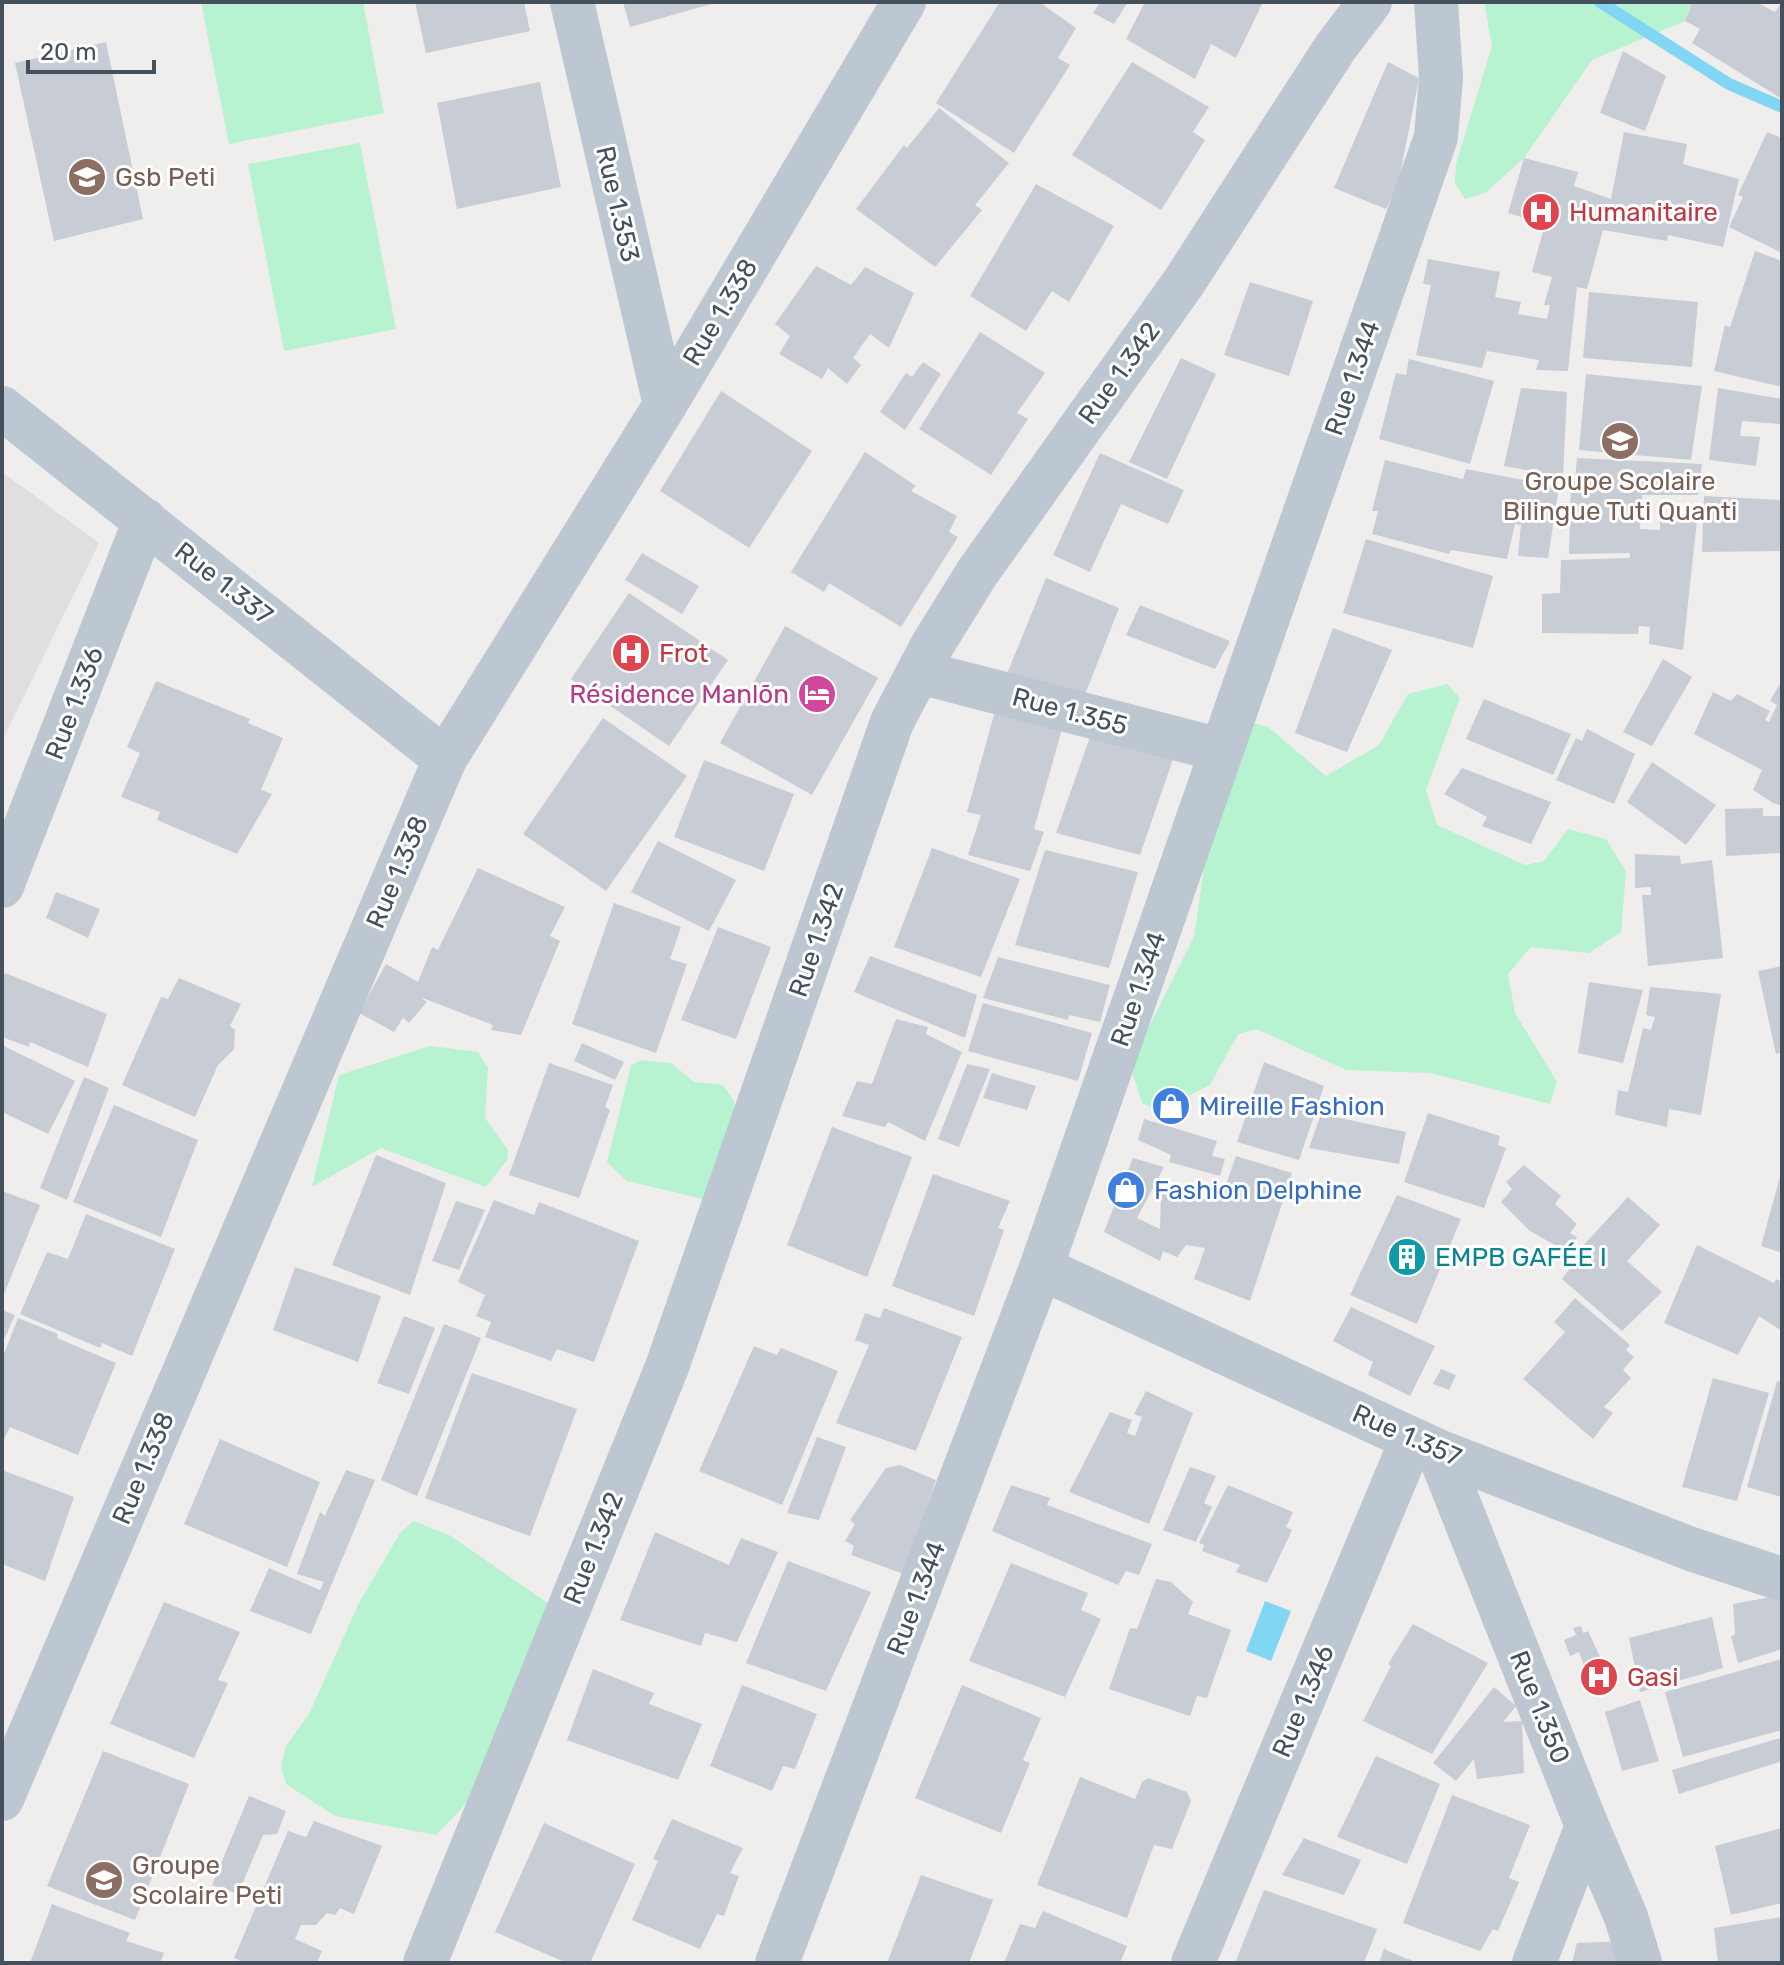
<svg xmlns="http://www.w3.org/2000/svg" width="1784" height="1965" viewBox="0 0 1784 1965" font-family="Rubik,sans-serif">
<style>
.education{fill:#e1dedf}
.green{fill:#b7f2d1}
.water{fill:#80d6f3}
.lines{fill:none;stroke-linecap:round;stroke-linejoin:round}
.stream{stroke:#80d6f3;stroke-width:12}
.building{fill:#c8ccd4}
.minor{stroke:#bcc7d1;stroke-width:44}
.labels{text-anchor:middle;stroke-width:6;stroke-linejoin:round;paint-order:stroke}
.education-label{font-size:26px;fill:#785e54;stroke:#fff;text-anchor:start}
.street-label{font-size:26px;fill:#44505c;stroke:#fff}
.health-label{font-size:26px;fill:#be3a42;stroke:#fff;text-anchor:start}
.hotel-label{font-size:26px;fill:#b23c85;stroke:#fff;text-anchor:end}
.shop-label{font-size:26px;fill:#366cbe;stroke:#fff;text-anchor:start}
.culture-label{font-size:26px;fill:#0d838f;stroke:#fff;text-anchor:start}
</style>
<rect width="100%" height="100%" fill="#f0eded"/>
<!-- education -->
<path class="education" d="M2,472L99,543L2,741Z"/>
<!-- green -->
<path class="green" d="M201,2H363L384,113L229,144Z
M1484,2L1669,3L1693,2L1685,21L1592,60L1524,158L1485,193L1465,199L1455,183L1456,164L1492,46Z
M360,143L396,329L284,351L248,164Z
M1447,684L1460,698L1426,790L1437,825L1525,865L1544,861L1568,829L1606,839L1626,871L1621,932L1589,953L1531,947L1508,974L1515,1013L1557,1082L1550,1104L1431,1073L1346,1070L1257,1029L1238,1034L1210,1085L1158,1111L1142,1103L1130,1065L1194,937L1221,750L1249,722L1268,727L1326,776L1379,745L1408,694Z
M430,1046L478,1052L488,1068L485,1118L508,1150L507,1160L486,1187L381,1148L312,1187L339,1075Z
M641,1060L671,1063L694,1082L723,1085L734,1101L736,1121L703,1199L627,1181L607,1162L631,1065Z
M414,1521L451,1536L549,1604L506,1741L463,1807L436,1835L335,1816L286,1784L281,1765L286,1746L309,1714L359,1603L400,1533Z"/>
<!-- water -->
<path class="water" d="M1265,1601L1291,1611L1271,1661L1246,1651Z"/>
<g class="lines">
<!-- stream -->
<path class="stream" d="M1600,2L1729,84L1782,107"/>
</g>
<!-- building -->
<path class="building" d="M415,2H524L530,31L426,53Z
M623,2H715V3L630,27Z
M1000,2H1039L1076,28L1058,58L1070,65L1014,153L936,103Z
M1100,2H1128L1114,24L1093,13Z
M1145,2H1258L1262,4L1236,58L1211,44L1195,79L1126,39Z
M1693,2H1756L1775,12L1782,2V99L1692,43L1700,29L1685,21Z
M106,42L143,219L54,241L15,63Z
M1623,51L1666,76L1645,131L1600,113Z
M1132,62L1209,107L1193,132L1205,140L1161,210L1072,155Z
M1388,62L1419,78L1398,185L1386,209L1334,188Z
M540,82L561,187L457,209L437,103Z
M939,108L1009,163L975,205L982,210L935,267L856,209L904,145L907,148Z
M1624,132L1687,144L1683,164L1739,179L1723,247L1668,235L1667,241L1603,230L1587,289L1577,287L1568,371L1536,370L1539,360L1487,351L1482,368L1416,355L1431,285L1423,284L1428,259L1500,272L1495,297L1521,302L1518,314L1547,319L1550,305H1544L1552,277L1532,272L1545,224L1508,213L1524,158L1578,172L1574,186L1611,199Z
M1767,132L1782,138V253L1729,227L1743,197L1738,195Z
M1036,184L1114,226L1069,302L1052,291L1026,331L970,296Z
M1755,251L1782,261V387L1714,371L1725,325L1730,327Z
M816,266L851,285L865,267L914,293L889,348L870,334L853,358L861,365L847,384L828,368L822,379L779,354L790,336L775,324Z
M1250,282L1313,301L1289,376L1224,355Z
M1589,292L1698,302L1692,367L1583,358Z
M980,332L1045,373L1017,413L1028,419L991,475L919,429Z
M1181,358L1216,374L1167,479L1129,462Z
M1409,359L1494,381L1470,464L1379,439L1396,373L1406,375Z
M923,362L941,374L905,430L880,412L906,373L912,377Z
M1586,374L1702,386L1691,460L1579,450Z
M1521,388L1567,392L1563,477L1504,466Z
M1718,388L1782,399L1780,424L1742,421L1740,436L1760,437L1756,466L1709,460Z
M721,391L812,451L749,548L660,491Z
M865,452L916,486L911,491L957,516L949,532L958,537L901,627L829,583L824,592L791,572Z
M1100,453L1184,490L1168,524L1121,504L1090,572L1053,555Z
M1577,458L1702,464L1698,495H1642L1640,529L1660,530V516L1697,520L1683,650L1649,644L1650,627L1639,626L1638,634L1542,633V594L1560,593L1561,560L1630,558V553L1569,554L1571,481H1575Z
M1385,460L1463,479L1466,469L1559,487L1548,558L1518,556L1521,525L1515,524L1507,559L1451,550L1449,554L1372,534L1378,511H1372Z
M1704,496L1782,500V551L1702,552Z
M1366,539L1493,576L1473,648L1343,613Z
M642,553L699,586L682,614L625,580Z
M1046,578L1119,608L1077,715L1002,686Z
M629,593L728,660L669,746L571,679Z
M1140,605L1230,641L1215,669L1126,635Z
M785,626L878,678L812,795L720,743Z
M1333,628L1392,650L1347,752L1295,733Z
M1663,659L1692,677L1652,746L1623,732Z
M1782,680V806L1773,803L1753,790L1762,770L1694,734L1713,692L1731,701L1737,694L1770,711L1765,720L1769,722L1777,705L1770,701Z
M156,681L250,719L248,723L283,738L261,790L272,794L237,854L157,820L160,812L121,797L140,753L127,747Z
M1484,699L1571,734L1553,775L1466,739Z
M995,711L1062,729L1034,829L1044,832L1030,871L968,855L981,815L967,812Z
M603,718L687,776L606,891L523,834Z
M1587,729L1635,754L1614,804L1556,780L1576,738L1582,741Z
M1090,737L1173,759L1140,855L1056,833Z
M704,760L794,794L764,871L674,837Z
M1652,762L1716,805L1686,845L1627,802Z
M1462,768L1551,802L1531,844L1482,826L1487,817L1444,794Z
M1763,808V816H1782V853L1726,856L1725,809Z
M658,841L736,880L709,931L631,892Z
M932,848L1020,879L981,977L894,947Z
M1045,850L1138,872L1109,968L1015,945Z
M1635,854L1680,856L1681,864L1712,860L1723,958L1648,966L1642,895H1651V887L1635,888Z
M478,868L565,907L550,936L560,941L521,1035L491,1030L493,1025L420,997L427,1002L409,1023L403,1018L394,1032L359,1013L386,964L418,982L432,947L438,950Z
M56,892L100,909L88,938L46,918Z
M614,903L681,927L670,959L687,964L656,1053L572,1024Z
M718,927L771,947L736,1039L681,1020Z
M870,956L977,995L965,1038L854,992Z
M998,957L1110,985L1100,1022L1069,1015L1068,1020L983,998Z
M1782,966V1052L1776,1054L1758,971Z
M5,973L107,1014L88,1067L30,1042L29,1047L2,1037V979Z
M179,978L241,1004L230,1026L235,1030L234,1049L218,1065L195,1117L122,1085L161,997L168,999Z
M1589,982L1643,990L1623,1063L1578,1053Z
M1650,987L1721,994L1701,1115L1669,1109L1667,1127L1615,1115L1618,1090L1628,1092L1643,1028L1651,1030L1655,1017L1646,1015Z
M983,1003L1092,1033L1078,1081L968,1051Z
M896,1019L928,1027L926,1034L962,1052L925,1141L888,1122L885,1127L842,1116L857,1081L872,1084Z
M582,1043L624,1062L615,1080L574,1061Z
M2,1045L75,1081L48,1134L2,1112Z
M1264,1062L1324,1086L1299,1160L1237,1142Z
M549,1063L613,1085L605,1107L610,1110L579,1198L509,1175Z
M967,1064L990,1069L959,1147L938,1139Z
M992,1073L1036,1086L1027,1110L983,1098Z
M84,1077L109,1088L67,1200L40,1188Z
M1168,1092L1185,1101L1178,1114L1161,1106Z
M114,1105L198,1140L161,1237L73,1202Z
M1428,1113L1500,1136L1498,1145L1506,1148L1484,1208L1404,1182Z
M1321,1114L1406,1132L1399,1164L1309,1148Z
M1144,1119L1217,1141L1212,1156L1225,1159L1220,1176L1169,1162L1171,1155L1138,1140Z
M832,1127L912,1157L867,1277L787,1245Z
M376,1155L446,1183L410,1295L332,1265Z
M1236,1156L1292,1173L1250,1301L1194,1279L1205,1248L1186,1245L1177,1257L1163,1251L1160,1261L1104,1232L1133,1158L1164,1167L1137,1218L1160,1229L1161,1194L1221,1199Z
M1524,1165L1561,1196L1555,1204L1577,1224L1570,1233L1577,1237L1569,1253L1530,1231L1501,1202L1512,1189L1506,1182Z
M1781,1173H1782V1253L1761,1246Z
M933,1174L1010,1201L998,1228L1004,1230L974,1316L892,1286Z
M2,1191L40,1205L2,1299Z
M1397,1195L1461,1219L1417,1324L1350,1295Z
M1628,1197L1660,1225L1627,1261L1662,1292L1622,1331L1562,1279L1571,1267L1567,1263Z
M494,1200L534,1215L539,1202L639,1241L594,1362L557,1349L551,1361L485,1337L491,1322L476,1316L485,1295L458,1282Z
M456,1201L485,1210L459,1270L432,1261Z
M86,1214L175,1249L132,1356L102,1343L100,1348L20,1314L47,1252L68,1259Z
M1697,1245L1774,1283L1776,1279L1782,1282V1331L1759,1316L1738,1355L1664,1323Z
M295,1267L381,1296L358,1362L273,1330Z
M1575,1298L1630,1345L1626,1350L1634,1357L1623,1370L1631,1378L1604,1407L1613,1413L1593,1439L1523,1379L1565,1332L1554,1322Z
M1351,1307L1435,1346L1410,1396L1368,1375L1373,1362L1333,1341Z
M884,1308L962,1337L916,1451L836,1423L869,1345L855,1340L865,1313L880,1318Z
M2,1310L15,1315L2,1344Z
M404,1316L435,1328L409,1394L377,1383Z
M18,1318L58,1334L57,1338L116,1363L78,1455L10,1427L2,1444V1359Z
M444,1324L481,1338L417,1496L381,1480Z
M754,1346L777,1355L781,1348L838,1371L782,1505L699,1471Z
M1441,1369L1456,1375L1449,1390L1433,1384Z
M472,1373L577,1409L530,1536L425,1498Z
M1713,1378L1769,1393L1737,1501L1682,1487Z
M1777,1381L1782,1382V1497L1747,1487Z
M1146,1391L1193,1413L1149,1524L1069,1492L1110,1412L1132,1420L1127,1433L1135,1436L1142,1417L1134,1414Z
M817,1437L846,1447L819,1520L787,1513Z
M220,1439L320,1482L287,1567L184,1524Z
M900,1465L936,1480L904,1574L851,1555L854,1546L845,1541L855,1524L850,1520L886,1468Z
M1190,1467L1216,1476L1204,1503L1212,1507L1196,1542L1163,1530Z
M2,1470L74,1497L45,1581L2,1564Z
M346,1470L375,1480L311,1634L250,1611L269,1568L320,1590L324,1582L297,1574L320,1512L325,1516Z
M1011,1485L1050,1498L1047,1505L1152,1544L1139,1575L1126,1571L1118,1585L992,1531Z
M1228,1485L1293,1512L1286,1527L1292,1530L1267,1583L1236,1572L1240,1565L1202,1551L1204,1545L1199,1543Z
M655,1532L729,1565L741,1538L778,1552L737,1642L705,1633L701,1646L620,1620Z
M788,1561L871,1592L826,1691L746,1663Z
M1011,1563L1088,1593L1081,1610L1101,1619L1065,1697L969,1661Z
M1156,1579L1171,1582L1193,1602L1188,1614L1231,1630L1207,1698L1197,1696L1190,1716L1109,1689L1130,1628L1137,1629Z
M1782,1595V1649L1738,1663L1731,1636L1735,1635L1733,1604Z
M164,1602L240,1632L218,1680L228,1683L194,1758L110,1724Z
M1712,1617L1723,1668L1640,1692L1629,1638Z
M1413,1624L1488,1663L1432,1754L1363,1721L1391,1666L1388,1664Z
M1581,1626L1583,1633L1588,1631L1608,1674L1583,1684L1579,1673L1586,1671L1579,1652L1570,1656L1564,1640L1576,1635L1573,1628Z
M1782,1659V1730L1683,1757L1665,1692Z
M593,1669L654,1693L649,1704L702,1724L678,1780L567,1740Z
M742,1685L817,1714L795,1769L783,1766L772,1791L710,1766Z
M962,1685L1041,1718L1023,1760L1030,1763L1001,1833L915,1798Z
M1494,1687L1516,1706L1503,1722L1522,1721L1524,1773L1477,1779L1474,1759L1456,1781L1433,1763Z
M1640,1700L1659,1761L1622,1771L1605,1712Z
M1780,1738L1782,1761L1679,1794L1672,1770Z
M103,1751L189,1784L135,1920L47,1886Z
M1376,1756L1440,1784L1407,1864L1337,1837Z
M1080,1777L1135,1799L1142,1782L1148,1778L1187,1792L1191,1801L1172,1849L1154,1845L1127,1918L1037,1885Z
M1452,1795L1530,1825L1509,1878L1519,1882L1498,1931L1493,1929L1480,1951L1403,1923Z
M249,1796L286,1811L277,1834L263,1835L238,1894L212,1885Z
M672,1819L743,1848L730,1873L739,1876L724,1916L717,1914L700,1949L632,1920L658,1861L653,1859Z
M314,1821L382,1846L354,1914L340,1908L335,1915L327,1913L316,1925H301L295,1939L322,1951L317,1963H245L234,1958L288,1831L306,1837Z
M544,1823L635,1864L590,1963H567L495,1932Z
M1782,1828V1903L1731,1915L1715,1846Z
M1304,1838L1361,1860L1344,1895L1282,1875Z
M921,1875L993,1900L969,1963H887Z
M1264,1890L1377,1929L1364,1963H1235Z
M52,1904L130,1933L126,1941L164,1953L160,1963H30Z
M1043,1911L1127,1946L1120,1963H1004L1020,1924L1035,1928Z
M1782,1917V1963H1718L1714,1928Z
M1628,1941L1631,1963H1572L1577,1943Z
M1384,1948L1388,1951L1418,1963H1379Z"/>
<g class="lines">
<!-- minor -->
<path class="minor" d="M572,2L665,405
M2,408L445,759
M919,672L1221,750
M2,886L145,520
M1041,1268L1438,1451L1691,1549L1782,1579
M1438,1451L1587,1826L1626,1917L1640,1963
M2,1799L445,759L665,405L904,2
M425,1963L667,1367L892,722L933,644L977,573L1184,282L1335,48L1370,2
M777,1963L1041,1268L1436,137L1441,78L1436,2
M1193,1963L1412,1439
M1534,1963L1587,1826"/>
</g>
<!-- icons -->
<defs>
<symbol id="school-disc" viewBox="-11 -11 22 22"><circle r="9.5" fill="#8d6e63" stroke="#fff"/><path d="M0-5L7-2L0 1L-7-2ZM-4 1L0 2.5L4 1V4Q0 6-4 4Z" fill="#fff"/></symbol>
<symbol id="hospital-disc" viewBox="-11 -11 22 22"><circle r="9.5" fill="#e0444e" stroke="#fff"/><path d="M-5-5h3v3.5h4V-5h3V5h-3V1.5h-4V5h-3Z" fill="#fff"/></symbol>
<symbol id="hotel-disc" viewBox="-11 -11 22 22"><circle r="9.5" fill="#d1479c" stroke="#fff"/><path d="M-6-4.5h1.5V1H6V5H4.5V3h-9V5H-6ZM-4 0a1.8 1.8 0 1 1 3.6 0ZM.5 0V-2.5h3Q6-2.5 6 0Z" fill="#fff"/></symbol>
<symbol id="shop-disc" viewBox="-11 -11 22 22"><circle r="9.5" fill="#3f7fe0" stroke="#fff"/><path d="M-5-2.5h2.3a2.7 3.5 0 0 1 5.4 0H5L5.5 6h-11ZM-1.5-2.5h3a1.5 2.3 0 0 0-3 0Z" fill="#fff"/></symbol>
<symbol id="building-disc" viewBox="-11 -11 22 22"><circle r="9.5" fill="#0f9aa8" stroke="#fff"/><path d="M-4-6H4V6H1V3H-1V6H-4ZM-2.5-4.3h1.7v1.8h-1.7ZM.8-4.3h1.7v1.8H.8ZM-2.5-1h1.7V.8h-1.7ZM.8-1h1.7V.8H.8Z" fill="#fff"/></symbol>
</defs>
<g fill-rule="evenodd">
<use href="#school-disc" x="65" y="155" width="44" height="44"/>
<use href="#hospital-disc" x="1519" y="190" width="44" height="44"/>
<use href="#school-disc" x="1598" y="419" width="44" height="44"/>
<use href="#hospital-disc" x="609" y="631" width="44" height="44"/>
<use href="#hotel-disc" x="795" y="672" width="44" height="44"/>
<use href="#shop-disc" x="1149" y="1084" width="44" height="44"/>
<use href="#shop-disc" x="1104" y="1168" width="44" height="44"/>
<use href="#building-disc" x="1385" y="1235" width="44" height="44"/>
<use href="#hospital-disc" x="1577" y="1655" width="44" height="44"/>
<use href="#school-disc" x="82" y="1858" width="44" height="44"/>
</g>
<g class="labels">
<!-- education labels -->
<g class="education-label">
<text x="115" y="186">Gsb Peti</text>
<text x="1620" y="490" text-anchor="middle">Groupe Scolaire<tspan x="1620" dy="30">Bilingue Tuti Quanti</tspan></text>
<text x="132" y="1874">Groupe<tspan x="132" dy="30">Scolaire Peti</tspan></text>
</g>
<!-- street labels -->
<g class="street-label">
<text transform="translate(618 204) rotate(77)" y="9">Rue 1.353</text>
<text transform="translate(720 312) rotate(-59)" y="9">Rue 1.338</text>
<text transform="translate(1119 373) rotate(-54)" y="9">Rue 1.342</text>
<text transform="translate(1352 378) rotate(-71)" y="9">Rue 1.344</text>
<text transform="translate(224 583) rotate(38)" y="9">Rue 1.337</text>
<text transform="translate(74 703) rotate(-69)" y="9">Rue 1.336</text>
<text transform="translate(1070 711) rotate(15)" y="9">Rue 1.355</text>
<text transform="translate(397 872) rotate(-67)" y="9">Rue 1.338</text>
<text transform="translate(816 940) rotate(-71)" y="9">Rue 1.342</text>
<text transform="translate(1138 989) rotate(-71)" y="9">Rue 1.344</text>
<text transform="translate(1407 1435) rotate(24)" y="9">Rue 1.357</text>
<text transform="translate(143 1468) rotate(-67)" y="9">Rue 1.338</text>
<text transform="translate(593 1548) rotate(-68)" y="9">Rue 1.342</text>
<text transform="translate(916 1598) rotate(-69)" y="9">Rue 1.344</text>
<text transform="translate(1303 1701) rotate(-67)" y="9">Rue 1.346</text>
<text transform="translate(1540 1707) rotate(68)" y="9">Rue 1.350</text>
</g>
<!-- health labels -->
<g class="health-label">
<text x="1569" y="221">Humanitaire</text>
<text x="659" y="662">Frot</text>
<text x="1627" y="1686">Gasi</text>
</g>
<!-- hotel labels -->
<g class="hotel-label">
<text x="789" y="703">Résidence Manlõn</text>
</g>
<!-- shop labels -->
<g class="shop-label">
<text x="1199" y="1115">Mireille Fashion</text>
<text x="1154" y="1199">Fashion Delphine</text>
</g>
<!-- culture labels -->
<g class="culture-label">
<text x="1435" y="1266">EMPB GAFÉE I</text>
</g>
</g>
<!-- border -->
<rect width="1784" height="1965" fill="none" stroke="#44505c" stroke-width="8"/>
<!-- scale -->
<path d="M28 60v12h126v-12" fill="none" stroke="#44505c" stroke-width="4"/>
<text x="40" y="60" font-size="24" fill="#44505c" stroke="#ffffff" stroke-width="6" paint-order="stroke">20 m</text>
</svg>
